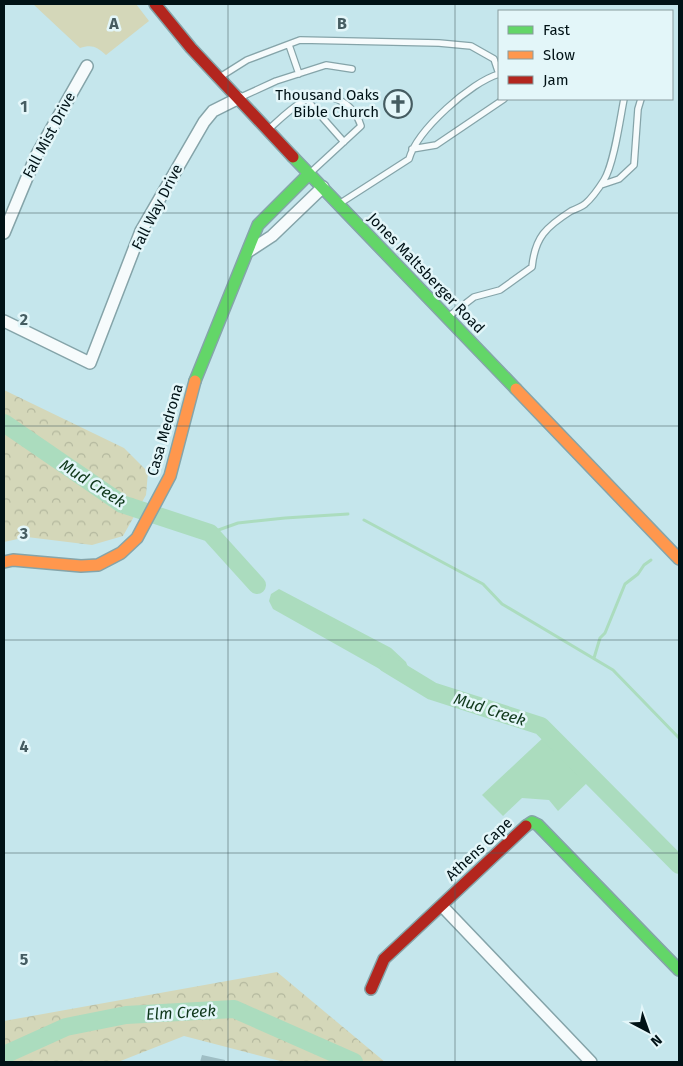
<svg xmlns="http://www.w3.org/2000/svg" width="683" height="1066" viewBox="0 0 683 1066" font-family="'Fira Sans',sans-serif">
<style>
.green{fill:#d4d7b9}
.forest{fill:url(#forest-crowns)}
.water{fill:#abdcbe}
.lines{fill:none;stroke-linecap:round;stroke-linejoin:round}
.stream{stroke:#abdcbe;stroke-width:3}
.river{stroke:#abdcbe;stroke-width:18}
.building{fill:#9fbec4}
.lane-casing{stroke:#85a4a9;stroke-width:8}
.street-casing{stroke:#85a4a9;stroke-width:14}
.fast-casing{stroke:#85a4a9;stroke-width:14}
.slow-casing{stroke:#85a4a9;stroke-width:14}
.jam-casing{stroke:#85a4a9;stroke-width:14}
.lane{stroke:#f6fbfc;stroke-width:5.5}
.street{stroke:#f6fbfc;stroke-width:11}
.fast{stroke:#63d668;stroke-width:11}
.slow{stroke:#ff974d;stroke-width:11}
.jam{stroke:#b3261e;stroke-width:11}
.grid{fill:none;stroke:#455c61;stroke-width:1;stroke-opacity:0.55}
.labels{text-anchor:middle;stroke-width:5;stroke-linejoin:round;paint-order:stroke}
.poi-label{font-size:15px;fill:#001216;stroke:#e3f6f9;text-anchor:end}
.street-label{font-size:15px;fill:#001216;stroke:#e3f6f9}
.water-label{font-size:16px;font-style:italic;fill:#0f381a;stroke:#e3f6f9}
.grid-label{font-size:16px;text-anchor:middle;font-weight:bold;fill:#455c61;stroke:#e3f6f9;stroke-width:5;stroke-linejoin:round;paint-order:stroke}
</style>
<defs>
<pattern id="forest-crowns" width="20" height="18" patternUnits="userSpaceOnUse" patternTransform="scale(1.25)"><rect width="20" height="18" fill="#d4d7b9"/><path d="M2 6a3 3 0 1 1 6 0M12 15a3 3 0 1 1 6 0" fill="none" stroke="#b4b89e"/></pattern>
</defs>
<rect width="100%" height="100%" fill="#c5e6ec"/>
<!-- green -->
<path class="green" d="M33,4H136L149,21L106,55C97,47 92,44 80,48Z"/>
<!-- forest -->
<path class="forest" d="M4,390L124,448L148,472L146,495L123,536L92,545L27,537L4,542Z
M277,972L385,1062H284L184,1036L118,1062H4V1021Z"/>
<!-- water -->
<path class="water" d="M279,589L391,648L406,662L409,670L404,678L392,676L273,609L269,601L271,594Z
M545,736L589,781L558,811L549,800L522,798L503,816L482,795Z"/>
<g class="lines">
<!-- stream -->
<path class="stream" d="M364,520L483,584L502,604L613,670L679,738
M210,533L238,523L285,518L348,514
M594,658L600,638L605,633L625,584L638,574L644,565L651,560"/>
<!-- river -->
<path class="river" d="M4,423L122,504L210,533L257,585
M386,663L432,691L541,726L679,865
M4,1055L66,1027L126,1015L234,1009L354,1062"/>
</g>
<!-- building -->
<path class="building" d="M202,1055L225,1060V1062H200Z"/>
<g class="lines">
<defs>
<path id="lane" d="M289,45L299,74
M220,77L247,60L300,40L439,43L471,46L494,59L499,74
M239,98L276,81L326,65L352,69
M307,100L344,142
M269,129C279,120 290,109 302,102C326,88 353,101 361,126L309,174
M412,149L436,145L504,99
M601,185L619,179L634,165L638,109L641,99
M339,204L409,159C417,130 471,82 499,74
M448,317L474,297L500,290L532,267C535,237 546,227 571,211C576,209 581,207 585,204C592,198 599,188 604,180C614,164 620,119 624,99"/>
<path id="street" d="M4,233L36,156L87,66
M249,251L272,236L323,187
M4,321L90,363L141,231L204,122L213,111L239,98
M442,906L591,1062"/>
<path id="fast" d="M293,157L516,389
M195,381L258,225L309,174
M526,826L532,822L538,825L679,970"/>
<path id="slow" d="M516,389L679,559
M4,562L13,560L81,566L98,565L121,553L137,538L170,476L195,381"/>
<path id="jam" d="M155,4L191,48L293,157
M371,989L384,959L526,826"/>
</defs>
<!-- lane casing -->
<use href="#lane" class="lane-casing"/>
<!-- street casing -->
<use href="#street" class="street-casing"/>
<!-- fast casing -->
<use href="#fast" class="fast-casing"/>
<!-- slow casing -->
<use href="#slow" class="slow-casing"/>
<!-- jam casing -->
<use href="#jam" class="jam-casing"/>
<!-- lane -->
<use href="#lane" class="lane"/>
<!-- street -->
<use href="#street" class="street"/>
<!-- fast -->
<use href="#fast" class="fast"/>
<!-- slow -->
<use href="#slow" class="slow"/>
<!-- jam -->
<use href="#jam" class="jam"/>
</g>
<!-- grid -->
<path class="grid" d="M228,4V1062M455,4V1062M4,213H679M4,426H679M4,640H679M4,853H679"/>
<!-- icons -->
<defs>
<symbol id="church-ring" viewBox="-11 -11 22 22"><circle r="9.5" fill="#e3f6f9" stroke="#455c61" stroke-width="1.5"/><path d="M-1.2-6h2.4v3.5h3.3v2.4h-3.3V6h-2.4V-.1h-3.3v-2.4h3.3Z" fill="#455c61"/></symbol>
</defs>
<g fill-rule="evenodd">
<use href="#church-ring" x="382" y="88" width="32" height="32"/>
</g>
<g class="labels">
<!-- poi labels -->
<g class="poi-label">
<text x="379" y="100">Thousand Oaks<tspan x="379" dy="17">Bible Church</tspan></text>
</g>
<!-- street labels -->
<g class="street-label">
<text transform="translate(49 135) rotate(-62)" y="5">Fall Mist Drive</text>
<text transform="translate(157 207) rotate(-63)" y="5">Fall Way Drive</text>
<text transform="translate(426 273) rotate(46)" y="5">Jones Maltsberger Road</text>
<text transform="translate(165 430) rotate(-74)" y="5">Casa Medrona</text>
<text transform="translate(479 849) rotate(-43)" y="5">Athens Cape</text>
</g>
<!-- water labels -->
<g class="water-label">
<text transform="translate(93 483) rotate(33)" y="6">Mud Creek</text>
<text transform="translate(490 709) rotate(18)" y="6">Mud Creek</text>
<text transform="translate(181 1012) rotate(-3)" y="6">Elm Creek</text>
</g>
</g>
<g class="grid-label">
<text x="114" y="29">A</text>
<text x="342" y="29">B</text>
<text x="24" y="112">1</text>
<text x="24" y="325">2</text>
<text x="24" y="539">3</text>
<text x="24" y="752">4</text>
<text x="24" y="965">5</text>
</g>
<!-- border -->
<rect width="683" height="1066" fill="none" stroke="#001216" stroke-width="10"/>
<!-- legend -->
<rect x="498" y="10" width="175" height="90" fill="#e3f6f9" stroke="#889b9e"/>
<rect x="508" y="26" width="25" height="8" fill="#63d668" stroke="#889b9e"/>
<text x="543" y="35" font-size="15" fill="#001216">Fast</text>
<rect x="508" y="51" width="25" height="8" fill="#ff974d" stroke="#889b9e"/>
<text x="543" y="60" font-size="15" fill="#001216">Slow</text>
<rect x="508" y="76" width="25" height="8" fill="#b3261e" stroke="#889b9e"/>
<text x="543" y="85" font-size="15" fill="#001216">Jam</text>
<!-- north arrow -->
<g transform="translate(648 1031) rotate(139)" stroke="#e3f6f9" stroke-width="4" paint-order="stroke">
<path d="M0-4L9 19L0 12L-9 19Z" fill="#001216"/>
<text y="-8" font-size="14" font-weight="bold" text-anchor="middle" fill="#001216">N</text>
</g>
</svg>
